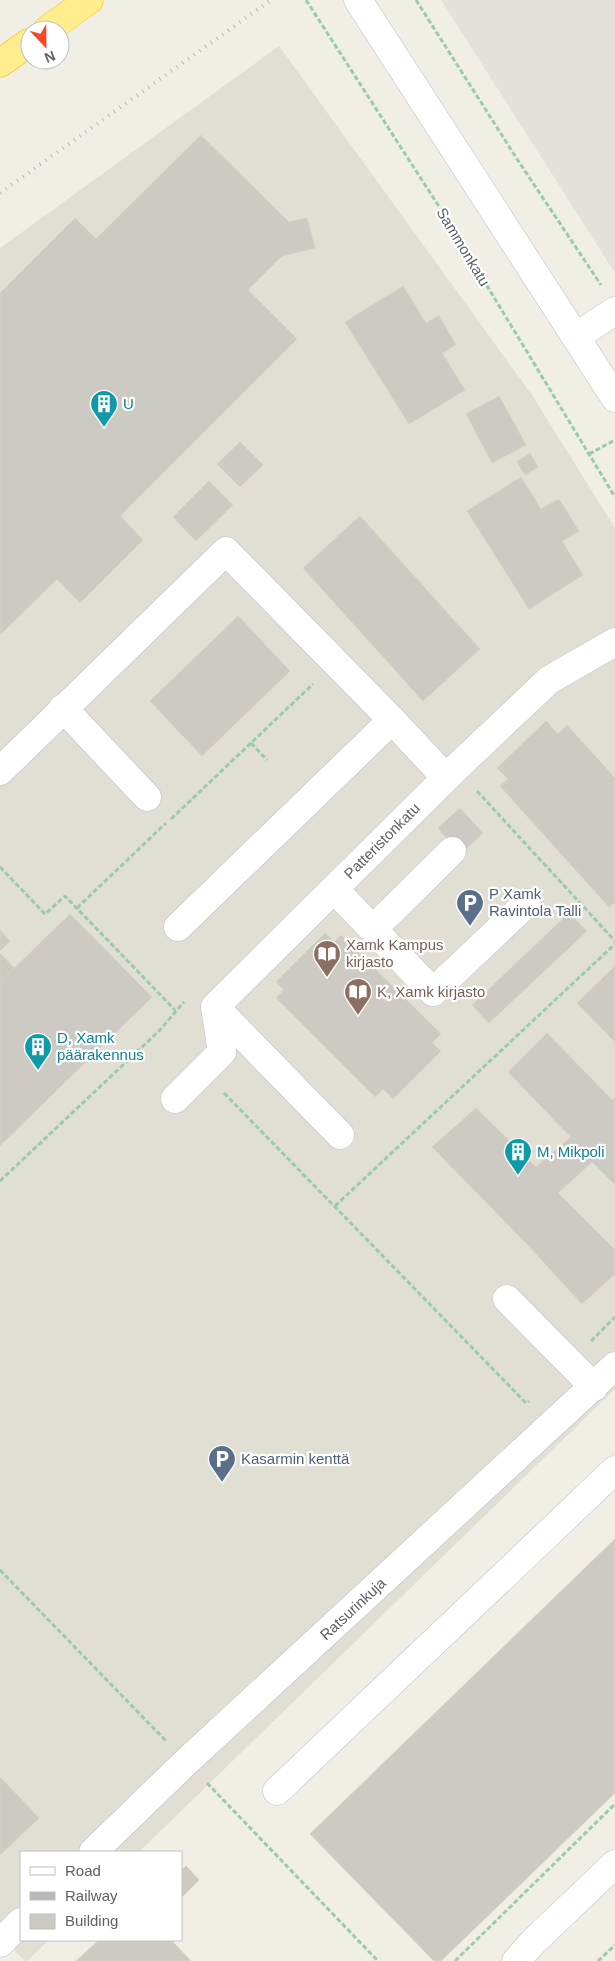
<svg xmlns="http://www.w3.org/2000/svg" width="615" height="1961" viewBox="0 0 615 1961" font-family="Helvetica,sans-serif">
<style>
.industrial{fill:#e2e1da}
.education{fill:#e1dfd4}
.building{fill:#cccac2;stroke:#d6d2c3}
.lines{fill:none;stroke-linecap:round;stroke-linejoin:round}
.minor-casing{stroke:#babdc2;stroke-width:29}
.highway-casing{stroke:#f6c100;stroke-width:29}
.path{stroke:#97ccac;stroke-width:3;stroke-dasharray:5 2.5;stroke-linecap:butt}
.minor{stroke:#fff;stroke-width:28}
.highway{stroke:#ffed8e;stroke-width:28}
.rail{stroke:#b7b8b8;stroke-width:4;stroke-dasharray:1 6;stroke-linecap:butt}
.labels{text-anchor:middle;stroke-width:4.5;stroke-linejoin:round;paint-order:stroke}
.street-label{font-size:15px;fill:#5d6167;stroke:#fff}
.culture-label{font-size:15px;fill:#0d838f;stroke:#fff;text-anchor:start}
.service-label{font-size:15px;fill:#4e5e75;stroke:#fff;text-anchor:start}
.education-label{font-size:15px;fill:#785e54;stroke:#fff;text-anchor:start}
</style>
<rect width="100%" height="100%" fill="#f1efe5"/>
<!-- industrial -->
<path class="industrial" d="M441,0H615V273Z"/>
<!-- education -->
<path class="education" d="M279,46L532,395L615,528V1389L139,1852H21V1940H49L27,1961H25L0,1935V248Z"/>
<!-- building -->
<path class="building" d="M201,135L289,222L307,218L315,248L282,256L248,290L297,339L120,516L143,540L80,603L57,579L0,635V293L75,218L96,239Z
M403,286L426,323L439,316L456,345L442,353L465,390L409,424L345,322Z
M499,396L526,445L492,463L466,414Z
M240,442L263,465L240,487L217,464Z
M530,453L538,467L525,475L517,462Z
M521,477L541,509L559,499L579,531L562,541L583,575L529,609L467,511Z
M209,481L233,505L196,541L173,517Z
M360,516L480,649L423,701L303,568Z
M238,616L290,671L202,756L150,701Z
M546,721L558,734L567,725L615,778V902L609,907L500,786L508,779L497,768Z
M460,808L483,833L461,854L438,828Z
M569,913L587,931L489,1023L472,1005Z
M70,914L152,997L0,1146V982Z
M0,930L10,941L0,951Z
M325,933L334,942L341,935L441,1034L432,1043L441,1051L393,1099L383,1089L375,1097L276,998L284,990L276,982Z
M0,953L14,968L0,982Z
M615,966V1042L577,1003Z
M547,1033L612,1100L615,1097V1185L592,1162L558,1193L615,1250V1274L582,1304L527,1244L432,1147L476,1108L536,1167L571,1137L508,1072Z
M615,1539V1793L441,1961H434L310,1834Z
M0,1777L39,1818L0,1855Z
M186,1866L199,1880L181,1898V1871Z
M99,1940H171L191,1961H76Z"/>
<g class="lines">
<defs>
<path id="minor" d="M358,0L615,398
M577,336L615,311
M63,708L147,797
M0,771L226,551L392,720L446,778
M334,889L433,992L527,903
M178,927L392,720
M373,929L452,851
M215,1007L340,1135
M175,1099L222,1052L215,1007L456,768L549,680L615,642
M507,1299L594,1387
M277,1791L615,1470
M93,1852L186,1762L615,1366
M0,1943L21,1922
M516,1961L533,1942L615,1864"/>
<path id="highway" d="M47,30L89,0
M0,63L30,42"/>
</defs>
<!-- minor casing -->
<use href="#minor" class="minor-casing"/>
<!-- highway casing -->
<use href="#highway" class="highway-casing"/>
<!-- path -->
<path class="path" d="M306,0L438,205L615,497
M416,0L517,159L601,285
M589,454L615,440
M251,743L267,760
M477,791L615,941
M171,819L313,684
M0,867L45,914L65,896L175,1010
M77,908L166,823
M224,1093L526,1403L529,1401
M0,1181L159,1031L184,1002
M335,1206L615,944
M591,1341L615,1317
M0,1570L166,1741
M207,1783L378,1961
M455,1961L615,1804
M598,1961L615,1945"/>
<!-- minor -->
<use href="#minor" class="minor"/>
<!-- highway -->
<use href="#highway" class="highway"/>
<!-- rail -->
<path class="rail" d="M0,193L271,0"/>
</g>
<!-- icons -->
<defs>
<symbol id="building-pin" viewBox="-11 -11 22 30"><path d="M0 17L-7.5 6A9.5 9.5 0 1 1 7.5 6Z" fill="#0f9aa8" stroke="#fff"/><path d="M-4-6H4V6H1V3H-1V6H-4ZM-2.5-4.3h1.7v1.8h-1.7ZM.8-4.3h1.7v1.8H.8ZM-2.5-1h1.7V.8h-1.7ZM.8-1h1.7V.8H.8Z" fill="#fff"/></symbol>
<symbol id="parking-pin" viewBox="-11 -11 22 30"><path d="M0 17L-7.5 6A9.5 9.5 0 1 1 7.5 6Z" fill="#5c6f8a" stroke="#fff"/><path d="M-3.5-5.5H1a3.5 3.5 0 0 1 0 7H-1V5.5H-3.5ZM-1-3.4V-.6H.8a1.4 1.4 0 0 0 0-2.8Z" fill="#fff"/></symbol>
<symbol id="library-pin" viewBox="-11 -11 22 30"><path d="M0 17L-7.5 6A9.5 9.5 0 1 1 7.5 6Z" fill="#8d6e63" stroke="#fff"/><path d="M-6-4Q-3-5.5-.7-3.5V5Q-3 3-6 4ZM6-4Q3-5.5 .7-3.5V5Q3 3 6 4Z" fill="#fff"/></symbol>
</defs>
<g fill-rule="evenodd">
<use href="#building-pin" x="88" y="388" width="32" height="43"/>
<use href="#parking-pin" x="454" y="887" width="32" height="43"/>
<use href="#library-pin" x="311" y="938" width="32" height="43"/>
<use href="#library-pin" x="342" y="976" width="32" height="43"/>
<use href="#building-pin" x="22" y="1031" width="32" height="43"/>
<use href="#building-pin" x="502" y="1136" width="32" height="43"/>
<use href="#parking-pin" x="206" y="1443" width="32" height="43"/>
</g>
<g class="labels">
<!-- street labels -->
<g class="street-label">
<text transform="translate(463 247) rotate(59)" y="5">Sammonkatu</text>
<text transform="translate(382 841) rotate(-45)" y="5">Patteristonkatu</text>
<text transform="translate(353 1609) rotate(-43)" y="5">Ratsurinkuja</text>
</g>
<!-- culture labels -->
<g class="culture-label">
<text x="123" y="409">U</text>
<text x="57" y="1043">D, Xamk<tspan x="57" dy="17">päärakennus</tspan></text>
<text x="537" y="1157">M, Mikpoli</text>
</g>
<!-- service labels -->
<g class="service-label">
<text x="489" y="899">P Xamk<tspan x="489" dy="17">Ravintola Talli</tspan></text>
<text x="241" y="1464">Kasarmin kenttä</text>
</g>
<!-- education labels -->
<g class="education-label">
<text x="346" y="950">Xamk Kampus<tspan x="346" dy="17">kirjasto</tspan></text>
<text x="377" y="997">K, Xamk kirjasto</text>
</g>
</g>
<!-- legend -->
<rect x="20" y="1851" width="162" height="90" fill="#ffffff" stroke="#bec0c2"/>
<rect x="30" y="1867" width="25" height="8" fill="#ffffff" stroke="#bec0c2"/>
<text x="65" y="1876" font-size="15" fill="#5d6167">Road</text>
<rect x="30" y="1892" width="25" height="8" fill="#b7b8b8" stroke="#bec0c2"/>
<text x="65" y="1901" font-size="15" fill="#5d6167">Railway</text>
<rect x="30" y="1914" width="25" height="15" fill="#cccac2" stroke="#bec0c2"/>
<text x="65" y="1926" font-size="15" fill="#5d6167">Building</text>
<!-- north arrow -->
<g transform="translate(45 45) rotate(158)"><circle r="24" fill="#ffffff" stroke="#bec0c2"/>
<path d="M0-4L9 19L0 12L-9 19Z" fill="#fb4721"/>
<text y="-8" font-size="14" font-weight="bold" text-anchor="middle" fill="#5d6167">N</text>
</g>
</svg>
